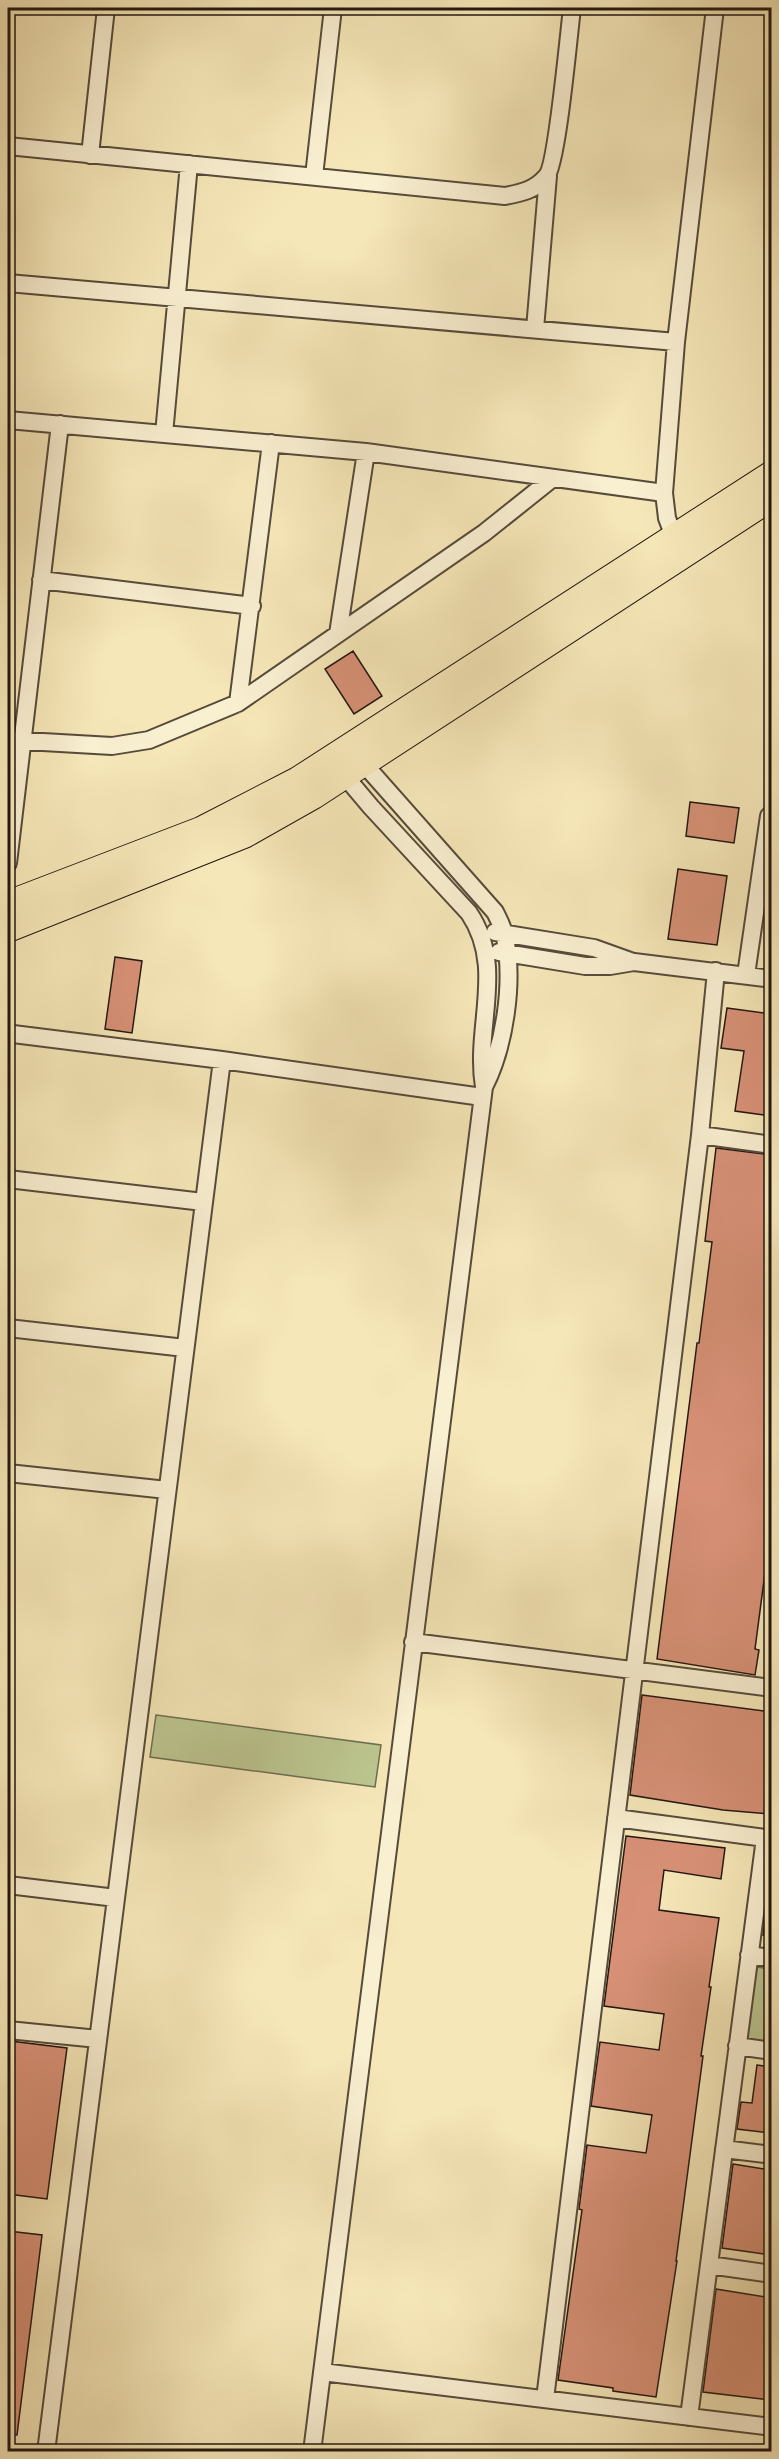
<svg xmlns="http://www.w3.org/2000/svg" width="779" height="2459" viewBox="0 0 779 2459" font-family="'IM FELL French Canon',serif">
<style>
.green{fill:#bcc58f;stroke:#6e6e50;stroke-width:1.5}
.building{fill:#d89177;stroke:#211711;stroke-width:1.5}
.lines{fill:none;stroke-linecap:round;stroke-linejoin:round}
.street-casing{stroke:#564b3b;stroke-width:20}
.primary-casing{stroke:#211711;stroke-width:28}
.street{stroke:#f9efd1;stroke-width:16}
.primary{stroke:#f6e7b8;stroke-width:26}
</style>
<rect width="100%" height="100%" fill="#f6e7b8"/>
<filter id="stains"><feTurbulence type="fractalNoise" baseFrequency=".00333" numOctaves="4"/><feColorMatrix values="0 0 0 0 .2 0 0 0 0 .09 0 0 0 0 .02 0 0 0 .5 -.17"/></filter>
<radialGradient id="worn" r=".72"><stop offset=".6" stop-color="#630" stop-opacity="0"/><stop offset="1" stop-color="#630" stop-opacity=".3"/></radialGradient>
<!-- green -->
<path class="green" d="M156,1715L381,1745L375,1787L150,1757Z
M756,1967L771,1969V2044L747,2041Z"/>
<!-- building -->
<path class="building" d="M353,651L382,696L354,714L325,669Z
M690,802L739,808L734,843L686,836Z
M678,869L727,876L717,945L668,939Z
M115,957L142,961L132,1033L105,1029Z
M727,1008L771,1014V1116L735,1111L744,1051L721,1048Z
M716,1148L771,1155V1527L755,1649L759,1650L755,1675L657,1659L694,1367L697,1343H699L712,1242L705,1241Z
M642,1695L771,1712V1814L723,1810L630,1795Z
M626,1836L725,1848L721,1879L664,1870L659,1910L719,1918L709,1987H711L701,2056H703L676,2261H677L656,2397L613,2391V2388L558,2380L582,2210L579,2209L587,2145L646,2153L652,2115L591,2106L600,2042L659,2050L664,2014L604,2006Z
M767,1903L771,1904V1936L763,1935Z
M10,2041L67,2048L47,2199L8,2194V2061Z
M757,2065L771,2067L768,2105H771V2133L737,2129L741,2102L752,2103Z
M733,2164L771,2170V2255L722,2248Z
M8,2231L42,2235L17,2435L8,2434Z
M716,2289L771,2298V2400L703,2392Z"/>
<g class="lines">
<defs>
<path id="street" d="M8,146L505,196C521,193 535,190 546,177C557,166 569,32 572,8
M90,155L106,8
M314,176L333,8
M8,283L676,342
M535,329L548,176
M8,420L366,452L664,493
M164,434L189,164
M677,545L667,518L664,493L676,342L715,8
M41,580L252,606
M338,634L366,452
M238,703L271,443
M8,740L112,746L149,740L238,703L484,533L553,478
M357,756L495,912C499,920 504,929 505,938C514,982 505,1046 484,1087
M8,863L60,424
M495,932L594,948L633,962
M499,952L585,966H610L634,962L772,979
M746,975L769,816
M13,1034L222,1060L482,1097
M700,1135L772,1145
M8,1179L203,1202
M8,1328L185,1348
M8,1473L167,1490
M413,1642L772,1688
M616,1818L772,1839
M8,1885L116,1898
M749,1955L772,1958
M8,2030L98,2039
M737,2046L772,2051
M724,2149L772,2155
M709,2265L772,2274
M322,2372L772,2427
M545,2399L700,1135L716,971
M689,2417L765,1838
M46,2452L222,1060
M312,2452L484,1087C474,1026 506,968 469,913L371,807L339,769"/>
<path id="primary" d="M8,904L201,830L298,780L772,474
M8,929L244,835L313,796L772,497"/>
</defs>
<!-- street casing -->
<use href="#street" class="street-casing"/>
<!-- primary casing -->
<use href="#primary" class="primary-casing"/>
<!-- street -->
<use href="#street" class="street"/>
<!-- primary -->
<use href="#primary" class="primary"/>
</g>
<!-- margin -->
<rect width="779" height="2459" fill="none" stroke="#f6e7b8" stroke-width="30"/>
<rect x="9" y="9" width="761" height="2441" fill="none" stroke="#211711" stroke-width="3"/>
<rect x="15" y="15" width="749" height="2429" fill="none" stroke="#211711" stroke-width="1.5"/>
<rect width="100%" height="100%" filter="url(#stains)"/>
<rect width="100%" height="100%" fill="url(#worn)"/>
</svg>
